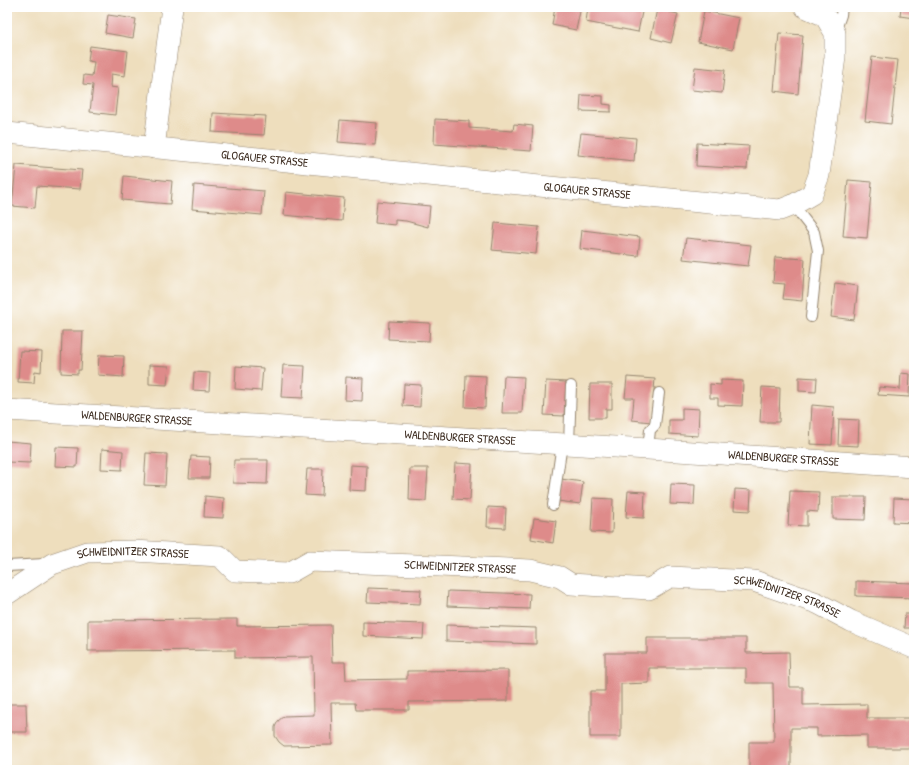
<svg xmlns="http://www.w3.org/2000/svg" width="921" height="777" viewBox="0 0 921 777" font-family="'Patrick Hand',sans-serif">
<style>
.building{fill:#de8b8a}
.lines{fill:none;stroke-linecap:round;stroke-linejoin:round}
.lane-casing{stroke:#94846e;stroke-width:12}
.street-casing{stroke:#94846e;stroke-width:22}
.lane{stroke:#fff;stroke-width:10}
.street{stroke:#fff;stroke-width:21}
.labels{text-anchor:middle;stroke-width:4;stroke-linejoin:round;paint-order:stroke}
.street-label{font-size:12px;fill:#3b2a1e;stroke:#fff}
</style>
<rect width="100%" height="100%" fill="#fff"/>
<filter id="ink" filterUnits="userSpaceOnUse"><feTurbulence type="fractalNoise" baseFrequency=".025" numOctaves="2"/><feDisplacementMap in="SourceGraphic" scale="8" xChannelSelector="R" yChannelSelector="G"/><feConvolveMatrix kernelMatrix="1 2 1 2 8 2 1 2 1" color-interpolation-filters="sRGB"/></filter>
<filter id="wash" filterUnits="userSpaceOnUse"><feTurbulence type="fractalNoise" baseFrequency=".012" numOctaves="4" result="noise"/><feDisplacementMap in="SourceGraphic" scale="16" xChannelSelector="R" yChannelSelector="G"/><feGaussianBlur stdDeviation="0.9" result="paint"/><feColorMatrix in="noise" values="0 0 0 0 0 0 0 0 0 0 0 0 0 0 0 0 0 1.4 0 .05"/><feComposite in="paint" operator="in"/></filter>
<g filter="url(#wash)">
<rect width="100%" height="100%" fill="#eedebd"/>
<g id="blocks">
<!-- building -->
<path class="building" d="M555,7H581L576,30L552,25Z
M588,7H643L638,32L586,22Z
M901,7H914V18L900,16Z
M657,9L678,14L671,43L651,38Z
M704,11L739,18L733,49L698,42Z
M108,15L136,19L133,38L105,33Z
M779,33L803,35L798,94L774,91Z
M90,46L128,51L125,76L111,74L110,87L118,88L115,115L90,112L93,85L83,84L84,75L92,76L94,62L88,61Z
M872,57L898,60L891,124L865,121Z
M695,67L725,70L722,93L692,90Z
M581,95L603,96V104L611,105V112L580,111Z
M213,113L266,116L264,135L212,132Z
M435,119L469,121V128L513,131L514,124L533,126L531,151L434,144Z
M340,120L377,123L375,145L338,142Z
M581,133L636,138L634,161L578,155Z
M697,143L749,146L747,169L696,166Z
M16,165L82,170L80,189L37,186L35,208L12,206Z
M124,176L172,181L170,204L122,200Z
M848,180L872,182L867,238L843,236Z
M194,185L264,191L262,215L192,209Z
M286,192L344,198L342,221L284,215Z
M377,201L430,206L428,227L406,221L395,220V225L375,223Z
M495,223L539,227L536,254L492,250Z
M582,230L640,237L638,256L580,249Z
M686,238L751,245L748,266L683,259Z
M775,257L805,259L802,301L783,299L785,284L773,283Z
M835,283L858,286L854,320L831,317Z
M389,321L430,323L429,341L388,339Z
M62,331H83L81,370H78V374L61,373Z
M20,351L42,352L41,372L35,371L34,383L18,382Z
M99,355L124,356L123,377L98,375Z
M149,365L169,366L167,385L149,384Z
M283,365L305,366L303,398L281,397Z
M236,366L263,368L261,391L235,389Z
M194,372L210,373L209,391L193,390Z
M901,373L910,374L909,397L878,395L879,387L900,389Z
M466,375L486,376L485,408L465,407Z
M504,376L524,377L522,413H502Z
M346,377L363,378L362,401L345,400Z
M627,377L655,379L651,422L632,420L634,398H625Z
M799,377L817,378L816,392L799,391Z
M721,380L743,381L742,406L718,405V398H710V384L721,385Z
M546,381L566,382L564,416L544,415Z
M404,384L421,385L420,407L403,406Z
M590,384H612V409H606V418H589Z
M762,387L780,388L779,422H760Z
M812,405L834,407L832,445L810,444Z
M682,408L699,409L698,436L669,434V420H682Z
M839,419L859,420L858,446L838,445Z
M7,441L31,443L30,463L7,462Z
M56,447L78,448L77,467L55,466Z
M102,449L123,451L122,470L101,469Z
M146,453L167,454L165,486L144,485Z
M191,456L210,457L209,478H189Z
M234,460H268L267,484L233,483Z
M455,463L472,464L470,500L453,499Z
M350,465L367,466L366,491L349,490Z
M410,468H428L426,501L409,500Z
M307,469H323L322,496L305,495Z
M561,479L583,482L580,504L558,501Z
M671,484L695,485L694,505L670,504Z
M735,489L751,490L750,511L734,510Z
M628,491L645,492L644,518L626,517Z
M790,491L819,492L818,512L807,511V526L788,525Z
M205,496L224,498L223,518L204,517Z
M833,497H866L865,520L833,519Z
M593,498L613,499L612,533L591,532Z
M894,498L914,499V523L893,522Z
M488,507L506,508L505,528L487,527Z
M534,518L556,521L553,543L531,539Z
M856,581L914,583V598L856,596Z
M368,588L421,590L420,604L367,602Z
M448,591L530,594L529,609L447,606Z
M905,614H914V628H904Z
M237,619V626L331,625L332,662H345L346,680L407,679V671L508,670V701L409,702V710H356L355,703H331L332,745L284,746L279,742L275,736V727L278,721L284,716L314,715L313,657L235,658V650L88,651V620Z
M363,622L424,624L423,639L363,636Z
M446,625L536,628V644L446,641Z
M647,638H746V653L789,652L790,687H803V705L867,704V718H914V748H867V735L817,736V728H791V770H749V742H774L773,683H746V668H649V683L621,684V737H590V691H605V653H647Z
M7,704H26L27,732H7Z"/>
</g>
</g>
<g filter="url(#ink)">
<use href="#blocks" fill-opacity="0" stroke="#94846e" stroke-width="1"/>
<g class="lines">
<defs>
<path id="lane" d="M835,32L841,15L842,7
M793,205L814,232L818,251L811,317
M569,444L571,386
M648,449L650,430L655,425L659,393
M553,505L562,444
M7,566L45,564"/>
<g id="street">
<path id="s1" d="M7,133L780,210L793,205L812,194L819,175L835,57V33L825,16L805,7"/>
<path d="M154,148L172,7"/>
<path id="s2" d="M7,410L648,449L914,467"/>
<path id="s3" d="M7,594L52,564L87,552L134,551L220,556L235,571L289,573L310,561L415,565L530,570L560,577L571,584L649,589L670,577L754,581L817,603L851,621L914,648"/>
</g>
</defs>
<!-- lane casing -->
<use href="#lane" class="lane-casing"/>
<!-- street casing -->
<use href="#street" class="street-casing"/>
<!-- lane -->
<use href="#lane" class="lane"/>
<!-- street -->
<use href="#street" class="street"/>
</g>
</g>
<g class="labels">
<!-- street labels -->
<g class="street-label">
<text dy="4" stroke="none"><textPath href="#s1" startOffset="259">GLOGAUER STRASSE</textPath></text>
<text dy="4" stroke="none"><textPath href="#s1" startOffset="583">GLOGAUER STRASSE</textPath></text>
<text dy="4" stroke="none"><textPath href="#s2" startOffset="130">WALDENBURGER STRASSE</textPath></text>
<text dy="4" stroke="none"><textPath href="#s2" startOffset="454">WALDENBURGER STRASSE</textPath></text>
<text dy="4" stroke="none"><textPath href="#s2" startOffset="778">WALDENBURGER STRASSE</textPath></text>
<text dy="4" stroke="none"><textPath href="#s3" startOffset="137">SCHWEIDNITZER STRASSE</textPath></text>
<text dy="4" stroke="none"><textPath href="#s3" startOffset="474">SCHWEIDNITZER STRASSE</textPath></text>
<text dy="4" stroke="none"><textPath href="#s3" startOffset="810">SCHWEIDNITZER STRASSE</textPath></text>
</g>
</g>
<!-- margin -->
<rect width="921" height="777" fill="none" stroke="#fff" stroke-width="24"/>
</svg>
